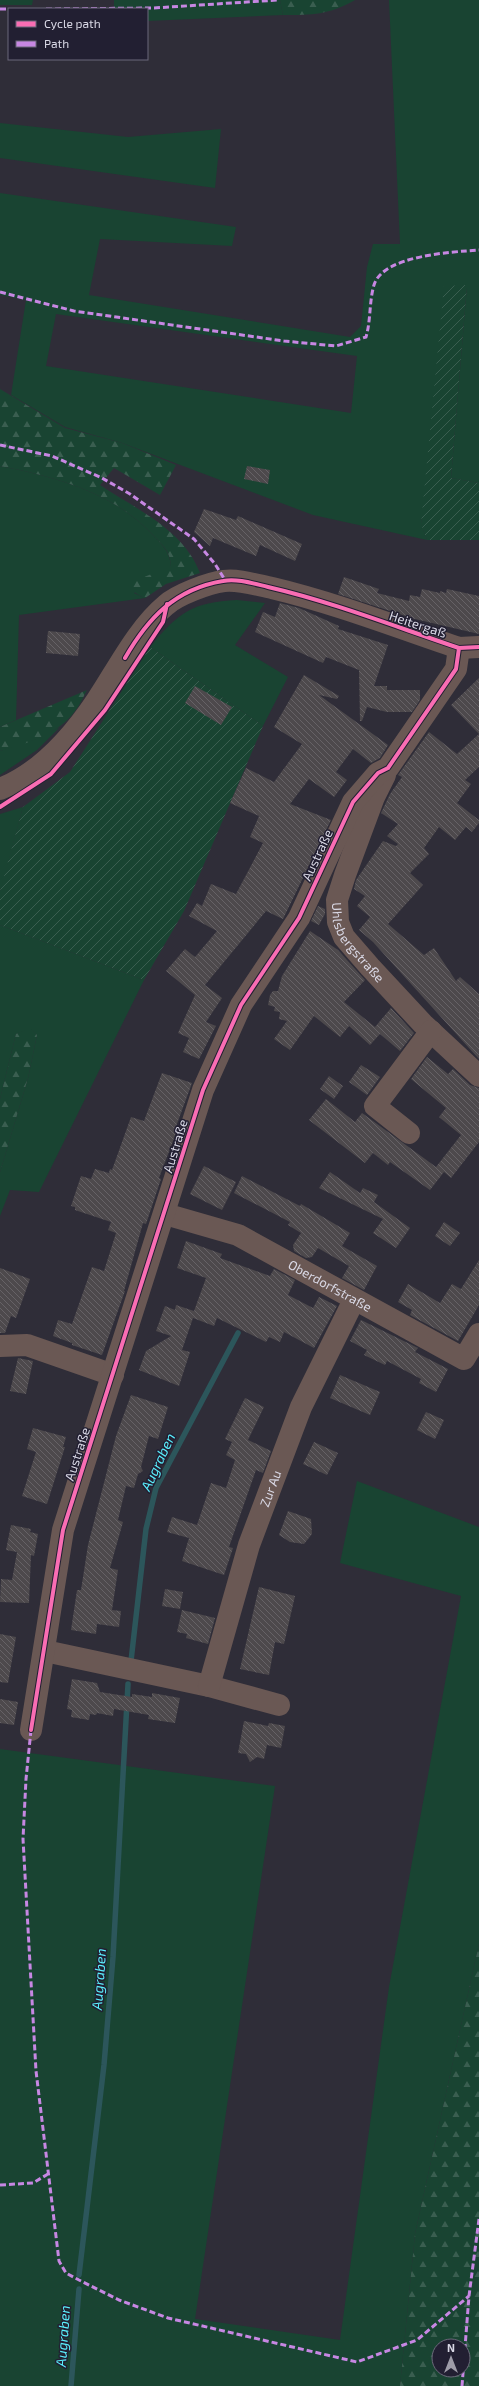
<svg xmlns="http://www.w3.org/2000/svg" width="479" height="2386" viewBox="0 0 479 2386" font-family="'Exo 2',sans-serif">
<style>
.grass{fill:#194432;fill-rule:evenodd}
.forest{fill:url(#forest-firs);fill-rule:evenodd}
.garden{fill:url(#garden-furrows)}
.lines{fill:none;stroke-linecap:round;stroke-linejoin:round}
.stream{stroke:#2c565b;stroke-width:5.5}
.building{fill:url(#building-back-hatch)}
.minor{stroke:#6a5854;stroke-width:22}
.quiet{stroke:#c787e3;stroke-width:3;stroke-dasharray:6 3;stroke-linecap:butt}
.cycleway-casing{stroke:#221f32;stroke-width:6}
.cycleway{stroke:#f96db3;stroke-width:4}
.labels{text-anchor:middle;stroke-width:3;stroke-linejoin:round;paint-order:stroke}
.street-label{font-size:13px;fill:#d9d8e5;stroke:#221f32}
.water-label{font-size:14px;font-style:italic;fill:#5aeefc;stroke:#221f32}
</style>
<defs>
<pattern id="forest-firs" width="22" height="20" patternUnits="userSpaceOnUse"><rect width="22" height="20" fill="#194432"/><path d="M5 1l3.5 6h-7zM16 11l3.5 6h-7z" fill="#3a5e50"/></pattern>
<pattern id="garden-furrows" width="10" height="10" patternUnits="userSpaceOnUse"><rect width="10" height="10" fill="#194432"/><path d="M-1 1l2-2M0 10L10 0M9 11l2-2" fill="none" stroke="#3a5e50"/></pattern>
<pattern id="building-back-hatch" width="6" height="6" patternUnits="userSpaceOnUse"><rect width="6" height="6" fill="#4d494c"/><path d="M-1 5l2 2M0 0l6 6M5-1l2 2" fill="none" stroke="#666266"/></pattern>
</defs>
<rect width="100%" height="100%" fill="#2f2d38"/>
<!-- grass -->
<path class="grass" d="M0,0H33L32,5H0Z
M114,0H280L283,15L147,21V9H114Z
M389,0H479V483L451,478L467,286L421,523L427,540L313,515L122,443L65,427L11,395L26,300L0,295V193L236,227L232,246L100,239L89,295L350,337L361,326L367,267L373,244H400ZM56,314L357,356L351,413L46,366Z
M0,123L128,137L221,129L215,188L0,158Z
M0,466C56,477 113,492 153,535C163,546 169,550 171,566L134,593L145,598L19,615L16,720L0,727Z
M237,600L265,603L235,645L288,677L263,726L150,647C178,613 192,602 237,600Z
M60,727L37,750L0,775V751L36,739Z
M23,807L2,886L0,891V814Z
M0,925L144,980L39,1192L10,1190L0,1216V1172L28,1078L37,1035L30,1029L16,1034L0,1099Z
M357,1481L479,1527V1944L415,2234L400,2386H0V1749L275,1786L195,2319L340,2340L389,1987L461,1596L340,1563Z"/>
<!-- forest -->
<path class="forest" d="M280,0H355C328,15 313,15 283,15Z
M0,389L65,428L122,443L176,465L160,495L114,468L100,485C136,509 184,530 200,573L166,584L145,598C137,594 130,592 132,582L171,566C170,550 163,546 153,535C113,492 56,477 0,466Z
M87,690C83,697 80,705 75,711C59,734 26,744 0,751V727Z
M30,1028L37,1035L28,1078L0,1172V1099L16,1034Z
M479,1944V2386H400L415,2234ZM439,2346H463V2370H439Z"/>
<!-- garden -->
<path class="garden" d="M467,285L451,478L479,483V540H427L421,524L444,286Z
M150,647L263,726L184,911L144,980L0,925V891L23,807L70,772Z"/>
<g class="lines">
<!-- stream -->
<path class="stream" d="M131,1661L146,1529L156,1488L238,1333
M79,2275L104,2065L113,1957L128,1684
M71,2386L79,2289"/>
</g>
<!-- building -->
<path class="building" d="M247,466L270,470L268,484L244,479Z
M204,509L236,520L238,516L302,544L295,561L260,545L256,556L213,538L210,546L194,532Z
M344,577L379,589L377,593L409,601L410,595L420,597L422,589L440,593V591L446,593L447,589L479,596V634L415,619L338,594Z
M280,603L299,608L339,626L338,629L388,645L374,686H387V690H420V700L412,712H387L367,707L362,721H360L359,670L326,657L323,663L255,632L263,612L275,617Z
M48,631L80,634L78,656L46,653Z
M304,675L339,696L337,699L319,695L388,745L380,758L371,763L353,749L336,772L347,780L334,797L309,779L290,804L331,820L283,919L266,911L205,985L222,998L206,1022L216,1026L199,1059L183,1052L189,1038L178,1033L195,995L166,971L185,949L195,957L217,931L189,916L197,903L202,906L211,884L236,894L263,843L250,837L259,816L230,803L246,768L274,782L302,744L274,727Z
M479,678V734L451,705Z
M195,686L232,707L221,725L185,703Z
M429,732L457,754L479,734V767L465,780L471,784L457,803L479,820V823L472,832L466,827L455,840L439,827L424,848L429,854L410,873L423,885L388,924L424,955L434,948L456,981L460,977L479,994V1059L373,942L359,930L370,917L357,906L365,896L354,889L356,880L383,841L396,846L398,844L387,836L398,824L381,813L390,794L402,777L398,775Z
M318,906L325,909V914L319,925L311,921Z
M310,931L338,950L365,980L344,1002L375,1027L391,1008L414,1033L400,1051L380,1034L370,1045L349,1026L340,1037L314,1016L290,1050L274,1039L287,1021L279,1019L280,1012L274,1011L275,1007L268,1005L270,995L273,991H278L282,976Z
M427,1057L448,1074L453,1069L470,1085L479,1088V1142L451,1178L444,1172L430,1190L390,1162L388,1165L373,1153L365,1163L309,1120L326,1099L355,1122L362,1113L436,1167L461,1135L439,1117L446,1108L411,1079Z
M361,1065L380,1077L367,1095L349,1082Z
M162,1073L192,1083L174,1132L176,1133L159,1178L161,1179L146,1224L143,1223L124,1291H125L102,1355L72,1345V1343L53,1336L58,1320L72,1324L92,1267L104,1271L116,1233L108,1230L111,1222L75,1210V1207L71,1206L81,1176L91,1179L95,1169L109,1173L110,1169L112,1170L131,1117L144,1121Z
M329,1076L343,1086L334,1099L320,1089Z
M204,1166L236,1182L222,1210L190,1194Z
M330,1172L360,1193L363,1188L378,1195L374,1202L410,1228L396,1248L373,1233L383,1219L319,1188Z
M242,1176L300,1206L301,1204L350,1233L342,1246L377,1266L364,1290L342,1278L349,1266L318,1248L312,1257L306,1258L294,1251L293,1245L301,1233L288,1225L290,1222L234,1193Z
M444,1222L460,1233L450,1246L435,1236Z
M186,1241L222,1254L220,1258L270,1276L274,1269L295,1280L288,1295L313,1308L319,1297L337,1306L314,1348L284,1332L280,1342L269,1337L266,1342L217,1318L214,1326L193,1318L182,1350L190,1352L179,1386L139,1370L146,1351L171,1336L156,1331L165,1306L175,1310L176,1305L194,1311L206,1278L177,1268Z
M479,1260V1305L458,1341L410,1315L412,1310L398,1302L408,1284L440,1303L452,1284L461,1289Z
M0,1268L30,1279L16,1318L11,1316L5,1333H0Z
M361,1320L418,1348L415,1352L448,1369L436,1392L419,1383L421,1379L387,1361L385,1365L364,1355L367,1350L350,1341Z
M18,1358L33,1361L26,1394L10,1391Z
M340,1375L380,1392L370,1415L330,1398Z
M131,1395L168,1407L158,1439L149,1436L141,1467L143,1471L138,1474L134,1488L126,1486L118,1520L123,1522L110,1568L118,1570L112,1610L121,1611L119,1627L97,1624L96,1634L71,1630L77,1590H81L88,1545L116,1436Z
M245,1398L264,1407L248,1440L271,1451L263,1473L256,1470L229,1547L233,1548L224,1575L182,1561L189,1538L167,1532L172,1517L197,1525L211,1483L226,1488L235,1460L226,1455L232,1442L225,1439Z
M426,1412L444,1420L435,1439L417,1430Z
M33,1428L66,1437L63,1447H65L47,1504L22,1496L36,1452L27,1449Z
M314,1442L338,1453L327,1475L303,1464Z
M288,1511L311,1519L312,1534L304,1544L290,1542L279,1535Z
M11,1525L31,1529L30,1532L38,1534L34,1556L31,1555L29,1603L0,1602L1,1579L12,1580L17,1552L6,1550Z
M259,1587L295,1596L284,1644L275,1642L269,1675L240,1669Z
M165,1589L183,1592L180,1609L162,1606Z
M182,1610L215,1618L208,1644L186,1638L187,1634L177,1632Z
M0,1634L16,1637L8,1683L0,1682Z
M72,1679L97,1683L100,1692L132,1697V1694L152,1697V1693L180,1698L175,1723L148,1719L149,1715L114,1709L113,1716L97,1713L96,1715L90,1714L89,1720L71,1717L72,1710L67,1709Z
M0,1699L18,1702L14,1725L0,1723Z
M244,1721L268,1726L269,1723L285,1726L281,1748L267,1745L264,1759L257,1757L250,1762L246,1754L238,1753Z"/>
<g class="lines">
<!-- minor -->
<g class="minor">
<path id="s1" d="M385,775L374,797L345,875L337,900L338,922L344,937L370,967L423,1024L479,1076"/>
<path d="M0,789C41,773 73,736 97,700C117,670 138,628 166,605C177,595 208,583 224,581C238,579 257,585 272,588C335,603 397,627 459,648L479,647"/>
<path d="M409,1133L375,1106L431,1031"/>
<path id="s2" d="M165,1214L238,1235L464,1359L479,1334"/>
<path d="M0,1346L27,1345L113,1375"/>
<path d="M45,1651L209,1686L279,1705"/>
<path id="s3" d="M209,1686L249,1545L301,1407L354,1300"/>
<path d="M31,1730L63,1530L203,1090L241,1005L299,918L353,802L378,773L388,768L456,669L459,648"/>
</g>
<!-- quiet -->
<path class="quiet" d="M0,9H9
M46,9L154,8L278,0
M0,292L74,311L284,341L336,346L366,337C371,320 369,302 374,285C383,255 453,252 479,250
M0,445L52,456L102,478L130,494L194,539L215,564L225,580
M31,1730L26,1779L23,1839L36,2071L59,2261L66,2273L79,2280L119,2300L168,2318L357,2362L417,2340L469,2296
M0,2185L33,2183L48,2174
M462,2386L469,2296L479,2219"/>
<defs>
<path id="cycleway" d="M125,658C148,618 175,589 223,581C237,578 255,584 268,587C333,602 396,627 459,648L479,647
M0,807L51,774L105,710L163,622L167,604
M31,1730L63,1530L203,1090L241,1005L299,918L353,802L378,773L388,768L456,669L459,648"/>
</defs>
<!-- cycleway casing -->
<use href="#cycleway" class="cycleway-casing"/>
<!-- cycleway -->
<use href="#cycleway" class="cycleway"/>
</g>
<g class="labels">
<!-- street labels -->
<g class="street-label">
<text transform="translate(418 624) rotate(18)" y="5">Heitergaß</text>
<text transform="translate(317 855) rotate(-65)" y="5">Austraße</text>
<text dy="5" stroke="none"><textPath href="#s1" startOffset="183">Uhlsbergstraße</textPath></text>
<text transform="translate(175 1146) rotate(-73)" y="5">Austraße</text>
<text dy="5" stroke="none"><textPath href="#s2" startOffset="181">Oberdorfstraße</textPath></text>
<text transform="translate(77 1454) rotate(-72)" y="5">Austraße</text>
<text dy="5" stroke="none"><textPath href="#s3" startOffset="207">Zur Au</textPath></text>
</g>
<!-- water labels -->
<g class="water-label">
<text transform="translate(158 1462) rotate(-65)" y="5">Augraben</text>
<text transform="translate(99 1979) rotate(-86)" y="5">Augraben</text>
<text transform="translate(63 2336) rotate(-86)" y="5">Augraben</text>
</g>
</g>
<!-- legend -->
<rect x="8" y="8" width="140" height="52" fill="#221f32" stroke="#6b697a"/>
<rect x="16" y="21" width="20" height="6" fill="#f96db3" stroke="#6b697a"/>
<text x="44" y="28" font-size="12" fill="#d9d8e5">Cycle path</text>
<rect x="16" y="41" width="20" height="6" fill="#c787e3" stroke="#6b697a"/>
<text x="44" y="48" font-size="12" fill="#d9d8e5">Path</text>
<!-- north arrow -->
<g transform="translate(451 2358)"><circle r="19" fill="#221f32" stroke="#6b697a"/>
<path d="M0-3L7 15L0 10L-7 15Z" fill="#9e9ca8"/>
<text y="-6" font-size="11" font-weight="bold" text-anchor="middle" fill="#d9d8e5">N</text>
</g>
</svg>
